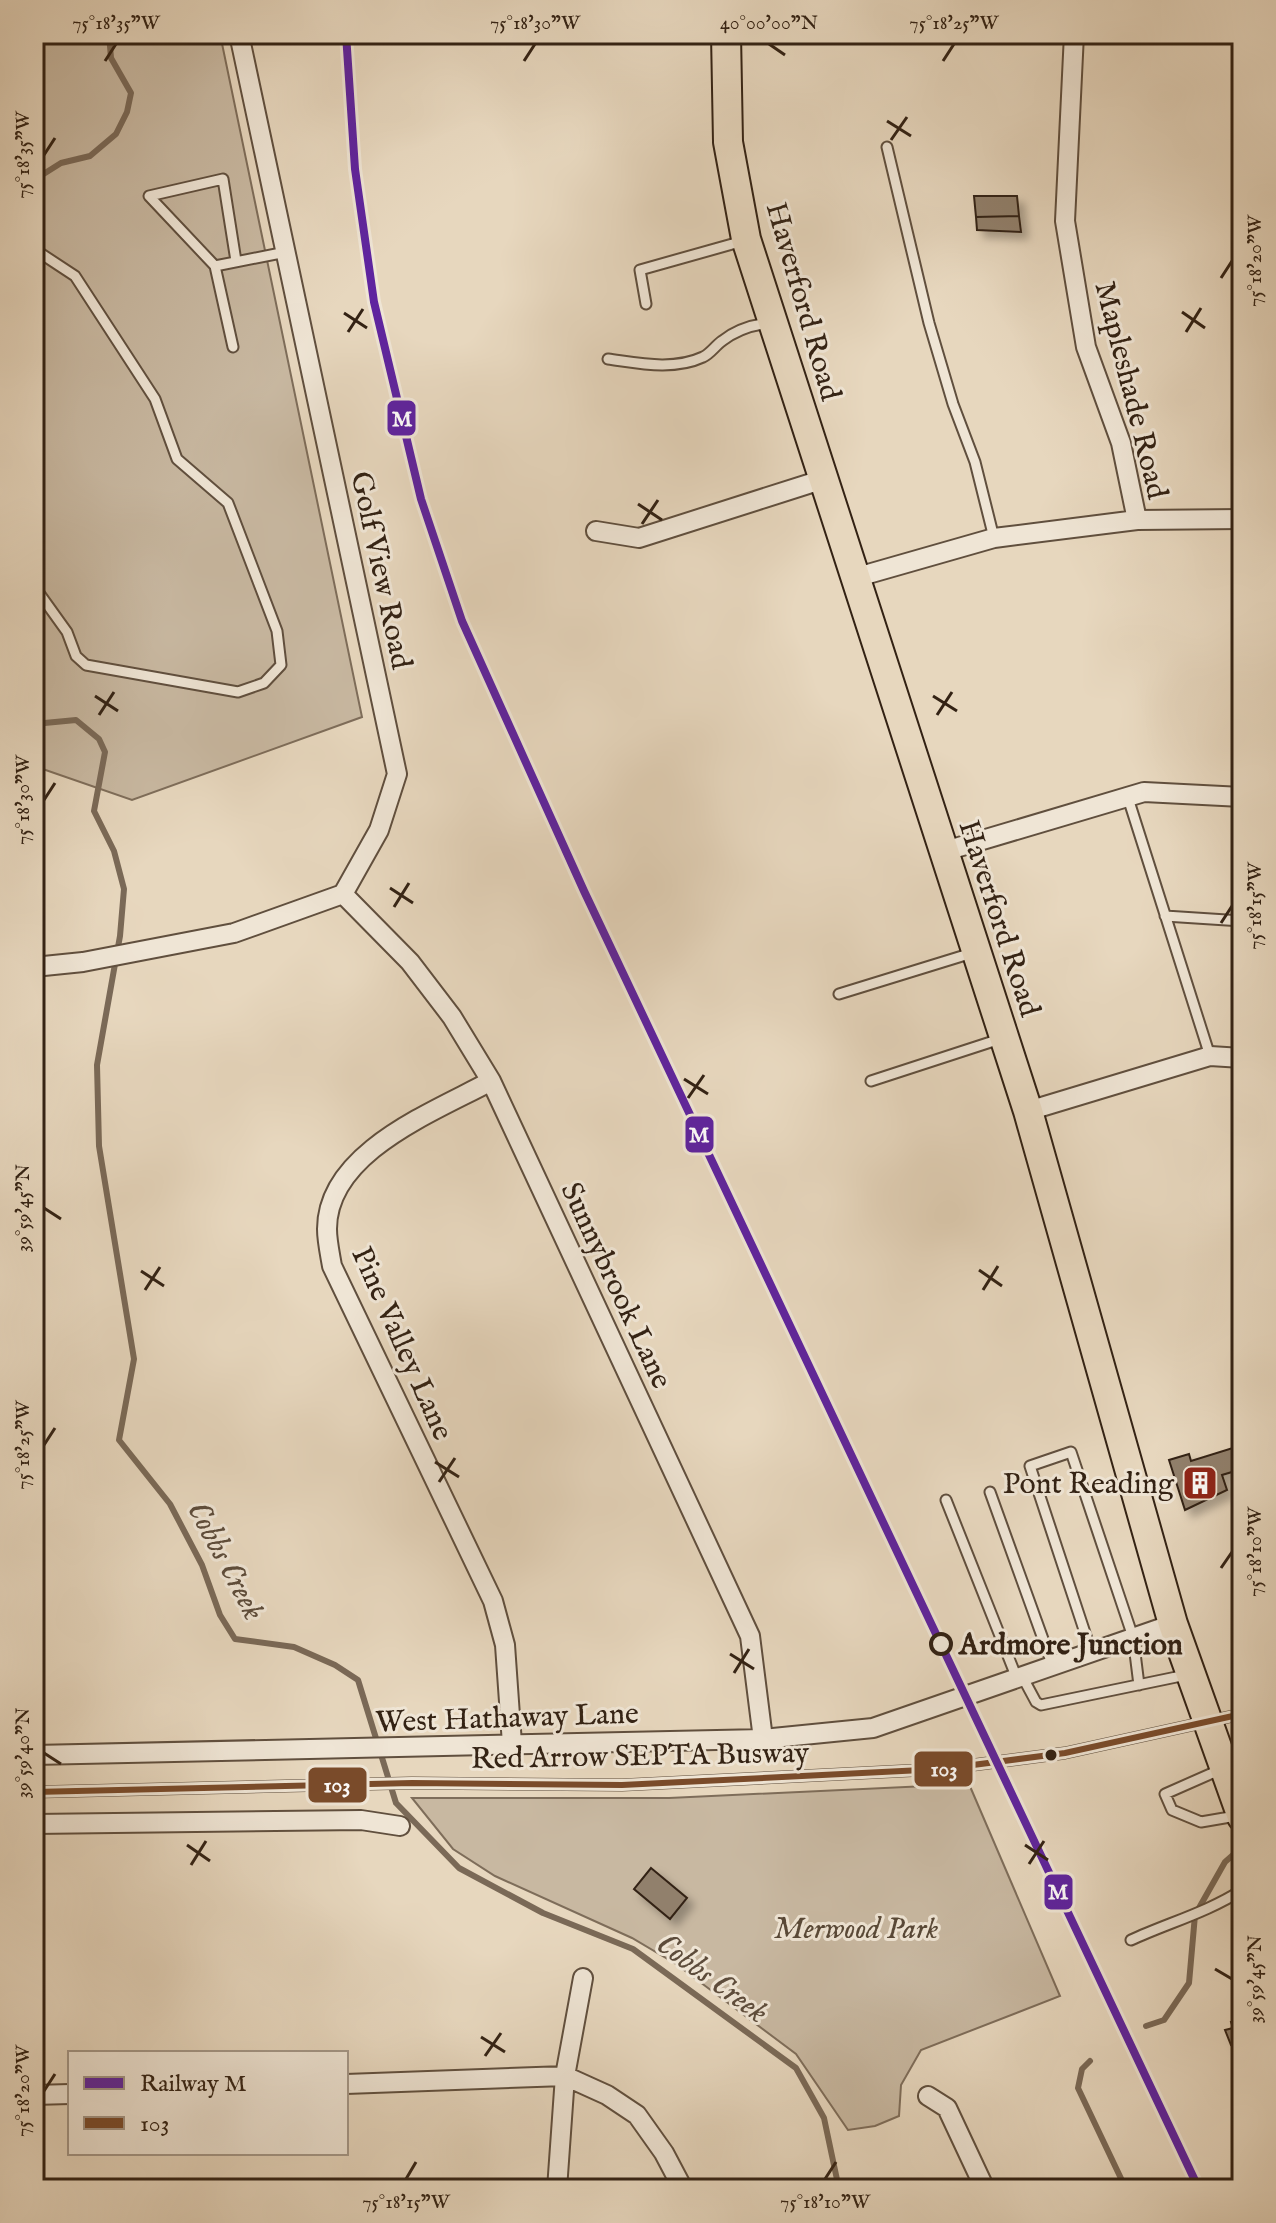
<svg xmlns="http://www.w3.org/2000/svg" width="1276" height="2223" viewBox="0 0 1276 2223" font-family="'IM FELL English',serif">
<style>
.green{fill:#c8b8a1;stroke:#7e6d5a;stroke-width:2}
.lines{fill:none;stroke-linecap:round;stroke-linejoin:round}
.stream{stroke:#7a6957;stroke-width:6}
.building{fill:#91806c;stroke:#332214;stroke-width:2;filter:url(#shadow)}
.lane-casing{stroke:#604f3e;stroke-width:13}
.street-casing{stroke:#604f3e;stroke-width:22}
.primary-casing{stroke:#332214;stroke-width:32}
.lane{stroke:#efe5d5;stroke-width:9}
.street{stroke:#efe5d5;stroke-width:18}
.primary{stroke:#e7d7be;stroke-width:28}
.bus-1-casing{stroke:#efe5d5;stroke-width:12}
.bus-1{stroke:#7a4b2a;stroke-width:6}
.rail-1-casing{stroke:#efe5d5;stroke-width:14}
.rail-1{stroke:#5f249f;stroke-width:8}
.ticks{fill:none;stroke:#332214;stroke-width:3}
.stop-dot{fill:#efe5d5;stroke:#332214;stroke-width:4}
.bus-dot{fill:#332214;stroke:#efe5d5;stroke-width:3}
.labels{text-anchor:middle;stroke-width:6;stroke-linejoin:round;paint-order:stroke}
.street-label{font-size:30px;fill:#332214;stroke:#efe5d5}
.poi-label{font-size:30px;fill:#332214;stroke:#efe5d5;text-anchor:end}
.stop-label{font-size:30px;font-weight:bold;fill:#332214;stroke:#efe5d5;text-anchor:start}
.park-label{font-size:30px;font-style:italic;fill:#584837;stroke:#efe5d5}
.water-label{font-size:32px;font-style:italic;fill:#5d4c3b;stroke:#efe5d5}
.line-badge{stroke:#efe5d5;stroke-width:3}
.badge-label{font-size:22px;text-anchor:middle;font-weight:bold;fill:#fff}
.neatline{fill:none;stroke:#332214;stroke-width:3}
.ticks-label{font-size:20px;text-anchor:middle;fill:#332214}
</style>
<defs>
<filter id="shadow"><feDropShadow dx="7" dy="7" stdDeviation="4" flood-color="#0004"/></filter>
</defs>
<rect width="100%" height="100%" fill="#e7d7be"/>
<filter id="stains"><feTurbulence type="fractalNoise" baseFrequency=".0025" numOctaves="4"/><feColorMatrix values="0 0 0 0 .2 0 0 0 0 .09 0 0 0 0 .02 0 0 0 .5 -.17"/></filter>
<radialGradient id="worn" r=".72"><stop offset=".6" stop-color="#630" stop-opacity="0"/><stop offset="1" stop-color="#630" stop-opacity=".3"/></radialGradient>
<!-- green -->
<path class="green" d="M34,34H220L362,717L132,800L34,766Z
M969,1784L1060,1996L921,2050L901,2085L899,2116L875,2126L848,2130L796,2054L676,1964L632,1938L495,1876L453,1849L412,1798H669Z"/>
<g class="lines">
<!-- stream -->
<path class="stream" d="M34,180L61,163L90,156L116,134L127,112L131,93L111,58L109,34
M34,724L76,720L99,739L105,752L94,811L114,851L124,889L120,936L97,1065L99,1146L134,1359L119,1440L170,1504L202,1565L220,1615L235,1639L294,1647L335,1665L358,1680L396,1803L459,1868L543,1913L633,1949L796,2068L824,2118L839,2189
M1146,2026L1164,2020L1189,1983L1195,1915L1225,1862L1242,1847
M1090,2061L1082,2069L1078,2088L1126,2189"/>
</g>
<!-- building -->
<path class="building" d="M974,196H1017L1019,216L976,217Z
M1019,216L1021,232L977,230L976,217Z
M1236,1447L1242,1469L1222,1475L1227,1490L1185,1510L1169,1460L1189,1454L1191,1461Z
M651,1868L687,1898L670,1919L634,1889Z
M1242,2019V2048L1240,2049L1239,2043L1231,2045L1225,2030L1233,2028L1231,2022Z"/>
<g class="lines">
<defs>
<path id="lane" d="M887,147L929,323L953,404L975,462L994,538
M34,249L75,276L155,399L177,459L228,503L277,631L281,665L264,683L238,692L86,665L76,656L67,632L34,586
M215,266L149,196L223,179L236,261
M646,304L640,270L743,241
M233,347L215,266L286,252
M608,359C638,363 673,371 703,357C710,354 715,346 722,341C736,330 751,325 769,323
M1128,798L1210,1056
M1165,916L1242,921
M839,994L972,953
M871,1081L1000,1039
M990,1492L1052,1664
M946,1500L1016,1676
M1091,1651L1030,1466L1071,1452L1133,1637L1139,1685
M1021,1674L1036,1702L1041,1705L1186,1675
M34,1792L412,1783L622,1785L942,1769L1065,1753L1242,1714
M1236,1816L1201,1822L1172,1810L1165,1794L1242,1760
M1131,1940C1168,1923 1208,1912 1242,1890"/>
<path id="street" d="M1074,34L1065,221L1086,347L1121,443L1137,520
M596,531L639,538L821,480
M854,578L994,538L1137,520L1242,519
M942,852L1144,792L1242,797
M343,894L410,962L452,1017L491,1081L750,1636L763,1739
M34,967L83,962L234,933L343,894L379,830L397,774L239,34
M491,1081C434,1112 327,1152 327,1229C327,1241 330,1254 332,1266L493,1601L505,1645L512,1744
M1028,1111L1210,1056L1242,1058
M34,1755L763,1739L873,1728L1173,1624
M34,1824L361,1820L400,1826
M346,2084L565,2076L607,2095L637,2115L664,2153L683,2189
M34,2095L70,2094
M928,2096L947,2108L985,2189
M557,2189L565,2076L583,1978"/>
<path id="primary" d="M726,34L728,142L746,239L1028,1111L1173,1624L1242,1817"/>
</defs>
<!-- lane casing -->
<use href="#lane" class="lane-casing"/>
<!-- street casing -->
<use href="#street" class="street-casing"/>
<!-- primary casing -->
<use href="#primary" class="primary-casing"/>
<!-- lane -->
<use href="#lane" class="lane"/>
<!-- street -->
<use href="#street" class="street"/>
<!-- primary -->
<use href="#primary" class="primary"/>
<defs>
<path id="bus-1" d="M34,1792L412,1783L622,1785L942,1769L1065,1753L1242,1714"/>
</defs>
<!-- bus-1 casing -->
<use href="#bus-1" class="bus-1-casing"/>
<!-- bus-1 -->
<use href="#bus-1" class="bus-1"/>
<defs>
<path id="rail-1" d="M346,34L355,169L374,302L421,499L462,621L584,891L1199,2189"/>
</defs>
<!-- rail-1 casing -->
<use href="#rail-1" class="rail-1-casing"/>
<!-- rail-1 -->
<use href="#rail-1" class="rail-1"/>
</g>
<!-- ticks -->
<path class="ticks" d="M769,44L785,55M105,61L116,44M524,61L535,44M943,61L954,44M887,121L911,136M891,140L907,117M44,155L55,138M1221,278L1232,261M1182,312L1205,328M344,313L367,328M348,332L363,309M1186,332L1201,308M638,504L662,520M642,524L658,500M95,696L118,711M933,696L957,711M99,715L114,692M937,715L952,692M44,800L55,783M390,888L413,903M394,907L409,883M1221,923L1232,906M684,1079L708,1094M688,1098L704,1075M44,1208L61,1219M979,1270L1002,1286M141,1271L164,1286M145,1290L160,1267M983,1290L998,1266M44,1445L55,1428M435,1462L459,1477M439,1482L455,1458M1221,1568L1232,1552M730,1654L754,1669M734,1673L749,1649M44,1753L61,1764M187,1845L210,1861M1025,1845L1048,1860M1029,1864L1044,1841M191,1865L206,1841M1215,1969L1232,1979M481,2037L505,2052M485,2056L501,2033M44,2091L55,2074M406,2179L416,2162M825,2179L836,2162"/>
<!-- icons -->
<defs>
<symbol id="building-square" viewBox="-11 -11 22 22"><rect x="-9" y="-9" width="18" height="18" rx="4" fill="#8f2418" stroke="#efe5d5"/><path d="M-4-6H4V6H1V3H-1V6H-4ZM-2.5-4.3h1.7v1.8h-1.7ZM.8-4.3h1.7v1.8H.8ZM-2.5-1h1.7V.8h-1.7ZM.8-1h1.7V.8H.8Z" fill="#fff"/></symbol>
</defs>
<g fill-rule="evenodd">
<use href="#building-square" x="1180" y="1463" width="40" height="40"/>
</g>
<!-- markers -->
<circle class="stop-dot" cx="941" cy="1644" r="10"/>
<circle class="bus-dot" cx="1051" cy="1755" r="7"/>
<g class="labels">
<!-- street labels -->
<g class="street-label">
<text transform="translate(804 301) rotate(74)" y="10">Haverford Road</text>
<text transform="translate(1132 390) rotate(76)" y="10">Mapleshade Road</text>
<text transform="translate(382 570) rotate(78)" y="10">Golf View Road</text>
<text transform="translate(1000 918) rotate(72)" y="10">Haverford Road</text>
<text transform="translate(617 1285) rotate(65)" y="10">Sunnybrook Lane</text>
<text transform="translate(403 1343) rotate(66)" y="10">Pine Valley Lane</text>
<text transform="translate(507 1717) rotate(-2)" y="10">West Hathaway Lane</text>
<text transform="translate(640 1755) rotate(-1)" y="10">Red Arrow SEPTA Busway</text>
</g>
<!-- poi labels -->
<g class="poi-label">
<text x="1174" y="1493">Pont Reading</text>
</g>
<!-- stop labels -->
<g class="stop-label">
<text x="959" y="1654">Ardmore Junction</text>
</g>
<!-- park labels -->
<g class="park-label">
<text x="856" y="1938">Merwood Park</text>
</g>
<!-- water labels -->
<g class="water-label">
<text transform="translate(227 1560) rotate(62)" y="11">Cobbs Creek</text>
<text transform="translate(713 1977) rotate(36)" y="11">Cobbs Creek</text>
</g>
</g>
<g class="line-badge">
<rect x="386" y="399" width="31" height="38" rx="8" fill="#5f249f"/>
<rect x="684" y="1115" width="31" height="39" rx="8" fill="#5f249f"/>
<rect x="913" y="1750" width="61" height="38" rx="8" fill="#7a4b2a"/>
<rect x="307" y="1766" width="61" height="38" rx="8" fill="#7a4b2a"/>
<rect x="1043" y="1873" width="31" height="38" rx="8" fill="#5f249f"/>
</g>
<g class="badge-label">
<text x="402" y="426">M</text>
<text x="699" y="1142">M</text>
<text x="944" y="1776">103</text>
<text x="337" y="1792">103</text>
<text x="1058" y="1899">M</text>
</g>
<!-- margin -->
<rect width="1276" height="2223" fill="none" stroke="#e7d7be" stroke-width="88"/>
<!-- legend -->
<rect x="68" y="2051" width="280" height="104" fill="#efe5d5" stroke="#a49788" stroke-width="2"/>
<rect x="84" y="2077" width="40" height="12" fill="#5f249f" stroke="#a49788" stroke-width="2"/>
<text x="140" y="2091" font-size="24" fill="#332214">Railway M</text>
<rect x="84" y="2117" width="40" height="12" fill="#7a4b2a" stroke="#a49788" stroke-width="2"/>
<text x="140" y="2131" font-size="24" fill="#332214">103</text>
<rect x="44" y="44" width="1188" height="2135" class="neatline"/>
<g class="ticks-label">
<text x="116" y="29">75°18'35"W</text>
<text x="535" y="29">75°18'30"W</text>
<text x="769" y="29">40°00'00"N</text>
<text x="954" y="29">75°18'25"W</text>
<text transform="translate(22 155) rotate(-90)" y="7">75°18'35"W</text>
<text transform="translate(1254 261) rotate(-90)" y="7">75°18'20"W</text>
<text transform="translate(22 800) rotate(-90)" y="7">75°18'30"W</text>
<text transform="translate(1254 906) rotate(-90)" y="7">75°18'15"W</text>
<text transform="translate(22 1208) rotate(-90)" y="7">39°59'45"N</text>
<text transform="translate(22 1445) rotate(-90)" y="7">75°18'25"W</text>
<text transform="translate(1254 1552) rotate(-90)" y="7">75°18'10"W</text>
<text transform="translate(22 1753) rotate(-90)" y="7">39°59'40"N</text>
<text transform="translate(1254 1979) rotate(-90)" y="7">39°59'45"N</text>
<text transform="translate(22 2091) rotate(-90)" y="7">75°18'20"W</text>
<text x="406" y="2208">75°18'15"W</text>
<text x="825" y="2208">75°18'10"W</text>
</g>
<rect width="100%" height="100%" filter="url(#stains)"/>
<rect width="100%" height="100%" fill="url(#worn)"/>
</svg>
